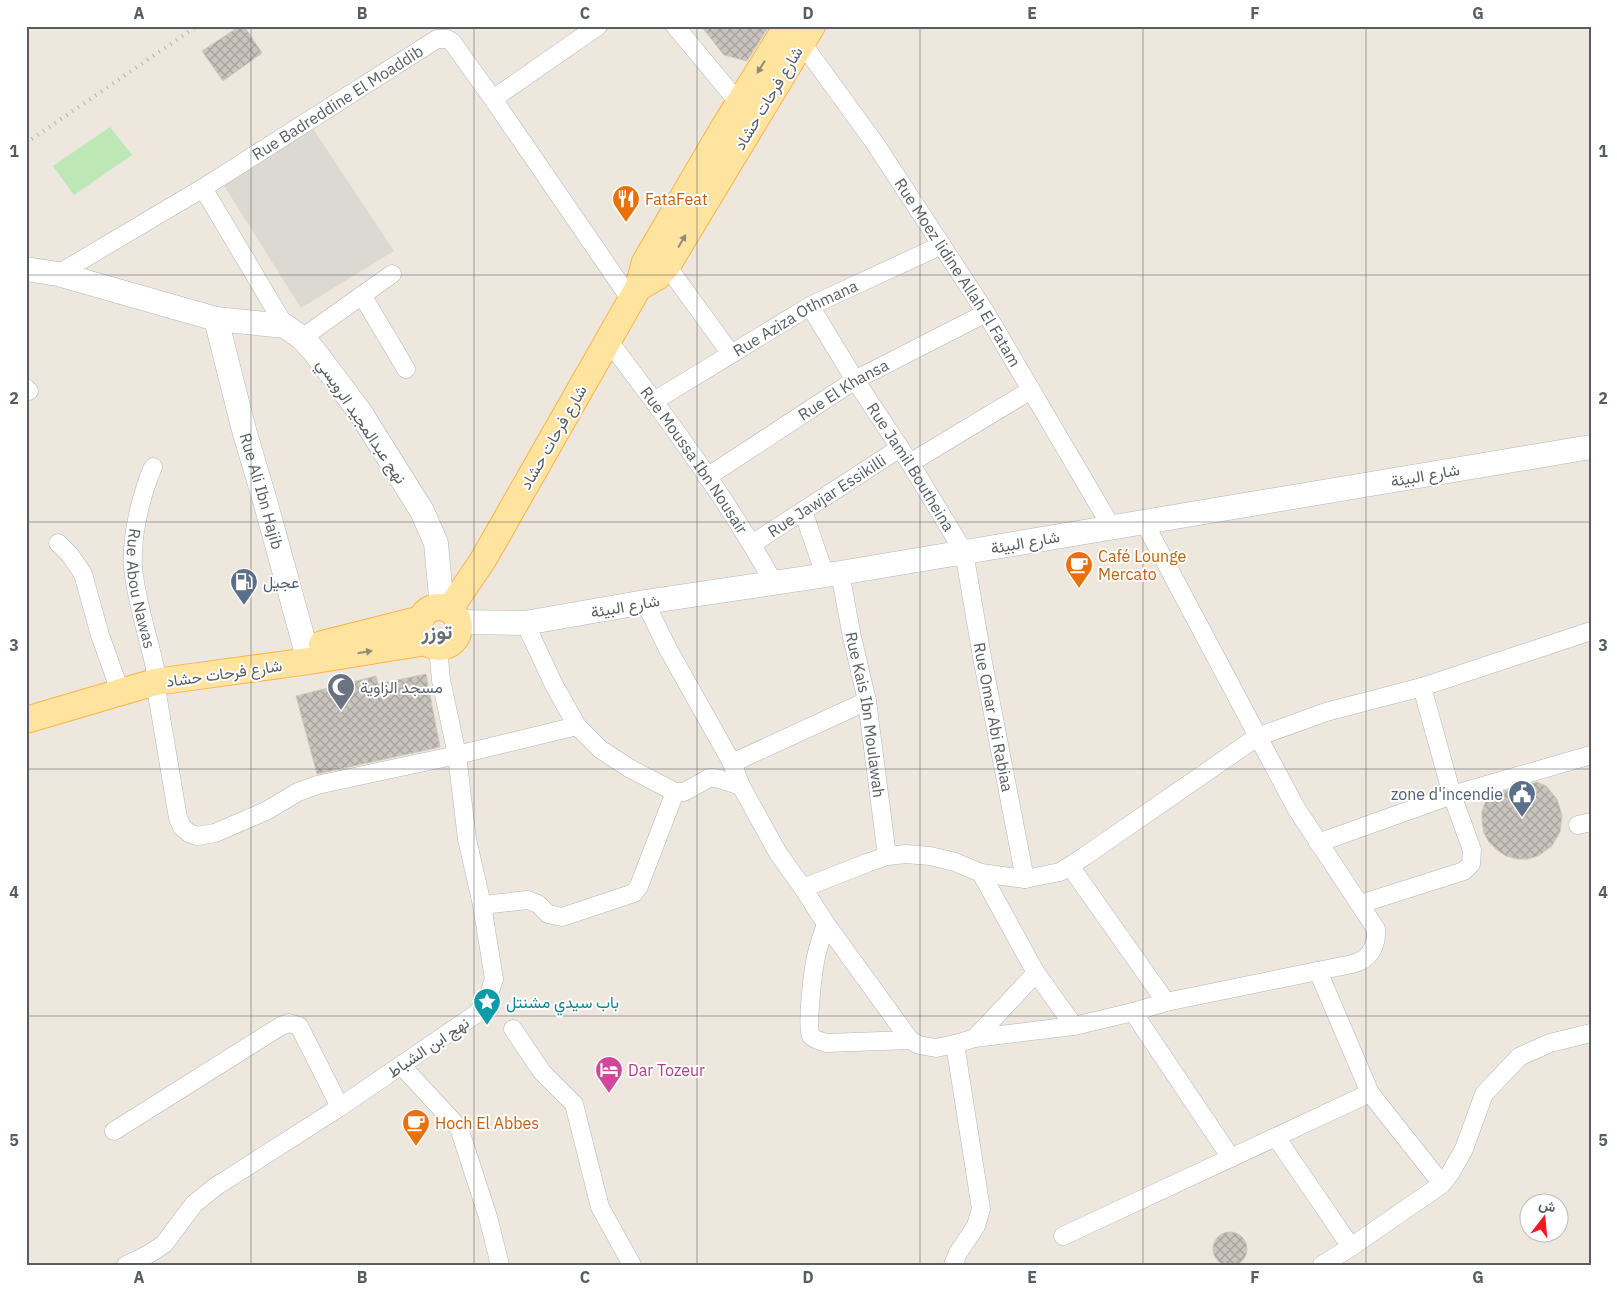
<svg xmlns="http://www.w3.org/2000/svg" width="1617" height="1291" viewBox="0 0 1617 1291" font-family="'IBM Plex Sans',Vazirmatn,sans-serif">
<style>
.industrial{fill:#dcd9d3}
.park{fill:#bde8b6}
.building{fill:url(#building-cross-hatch);stroke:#d1c8bc}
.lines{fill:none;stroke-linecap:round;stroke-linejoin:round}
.street-casing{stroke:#b1b6bb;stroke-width:19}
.secondary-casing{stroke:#b0b6bb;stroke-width:25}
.primary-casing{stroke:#ffb344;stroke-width:28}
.street{stroke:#fff;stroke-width:18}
.secondary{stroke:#fff;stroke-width:24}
.primary{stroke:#ffe4a0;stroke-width:26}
.rail{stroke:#b1b2b2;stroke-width:4;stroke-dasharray:1 6;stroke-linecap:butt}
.oneway{fill:#928c77}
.grid{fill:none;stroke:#575d61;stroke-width:1;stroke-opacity:0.55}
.labels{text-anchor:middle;stroke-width:4;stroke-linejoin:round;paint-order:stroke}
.street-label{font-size:16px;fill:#575d61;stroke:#fff}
.food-label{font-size:16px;fill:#c56008;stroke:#fff;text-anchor:start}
.service-label{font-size:16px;fill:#4e5e75;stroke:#fff;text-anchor:start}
.worship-label{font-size:16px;fill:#5b616d;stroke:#fff;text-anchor:start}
.culture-label{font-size:16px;fill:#0d838f;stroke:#fff;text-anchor:start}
.hotel-label{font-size:16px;fill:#b23c85;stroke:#fff;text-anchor:start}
.district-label{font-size:21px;font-weight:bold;fill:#686f73;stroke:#fff}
.neatline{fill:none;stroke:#575d61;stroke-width:2}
.grid-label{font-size:16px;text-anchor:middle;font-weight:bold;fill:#575d61}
</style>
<defs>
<pattern id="building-cross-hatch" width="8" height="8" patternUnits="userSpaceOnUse" patternTransform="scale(1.25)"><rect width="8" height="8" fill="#c9c4bd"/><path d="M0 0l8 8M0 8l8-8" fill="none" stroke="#a6a29d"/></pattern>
</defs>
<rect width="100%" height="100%" fill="#ede7de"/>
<!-- industrial -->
<path class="industrial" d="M312,127L394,251L301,308L223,184Z"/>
<!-- park -->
<path class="park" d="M110,127L132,155L74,195L53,166Z"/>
<!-- building -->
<path class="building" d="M240,26H244L262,53L223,81L202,51Z
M701,26H769L747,61L724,55Z
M426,674L440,747L317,774L296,696L376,676L378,684Z
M1537,782L1546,786L1557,799L1562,815L1560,832L1552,846L1538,856L1528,859H1517L1506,856L1497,850L1489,842L1484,833L1482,822V811L1486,800L1489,795Z
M1213 1249a17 17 0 1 1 34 0a17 17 0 1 1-34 0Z"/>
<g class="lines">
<defs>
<g id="street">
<path d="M675,26L739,103"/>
<path id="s1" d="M795,38L802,43L874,142L986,313L1112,528"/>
<path d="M493,99L598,26"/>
<path d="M203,188L285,326"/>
<path d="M667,266L731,354"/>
<path id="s2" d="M58,274L203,188L437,39H447L452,42L493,99L631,300"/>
<path d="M362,295L406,369"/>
<path id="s3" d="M810,306L855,380L910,463L964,552L982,657L1025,879"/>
<path d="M302,338L392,274"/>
<path id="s4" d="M608,340C667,418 726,497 774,583"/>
<path d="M26,388L29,391"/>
<path id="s5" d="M654,401L810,306L942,245"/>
<path d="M910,463L1031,390"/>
<path id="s6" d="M153,467C141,495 131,536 133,567C136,601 148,635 155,668V682L178,818L182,827L189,833L197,836L215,833L266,811L298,792L317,785L457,755L577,726"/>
<path id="s7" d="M707,477L855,380L986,313"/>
<path d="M803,511L825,575"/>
<path d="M58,543L70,555L83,574L100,635L116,680"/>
<path id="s8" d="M752,544L900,448"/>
<path id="s9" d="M840,573L852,637L867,701L887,856"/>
<path d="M645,602L668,649L732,763L741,786"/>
<path d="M525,623L554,685L577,726L600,749L629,768L675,792H684L709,778H716L741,786L778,853L803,888L867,863L887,856L906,854L930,856L955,862L981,873L1025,879L1060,872L1085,856L1257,737L1326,712L1422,687L1591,631"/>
<path d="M732,763L867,701"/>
<path d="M1578,825L1591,822"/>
<path d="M1318,843L1452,795L1591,755"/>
<path d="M1070,866L1166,1002"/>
<path d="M981,873L1036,973L1074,1026"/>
<path d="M803,888L826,924L910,1040L919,1045L936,1048L955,1044L975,1038L1074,1026L1133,1012L1166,1002L1352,964C1370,960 1377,946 1376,929L1296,808L1144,522"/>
<path d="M1360,904L1464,871L1471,864L1472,850L1452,795L1422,687"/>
<path d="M482,905L528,900L538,904L548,914L562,917L634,893L639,886L675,792"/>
<path d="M826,924C822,936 817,949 815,962C813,973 806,1029 811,1036C815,1040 821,1041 826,1043L910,1040"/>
<path d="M1318,971L1370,1093L1442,1184"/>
<path d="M1133,1012L1231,1158"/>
<path d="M513,1029L542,1072L574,1104L600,1207L632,1265"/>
<path d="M975,1038L1036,973"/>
<path d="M401,1065L459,1128L488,1217L500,1265"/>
<path d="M114,1131L281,1026L289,1023L299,1026L340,1107"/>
<path d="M1276,1137L1351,1247"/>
<path d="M1063,1236L1370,1093"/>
<path d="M126,1265L149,1254L164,1244L194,1204L215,1187L340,1107L476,1014L487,1001L494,979L482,905L467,839L457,755L441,680L438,647"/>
<path d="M953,1265L958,1253L976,1226L981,1209L955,1044"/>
<path d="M1322,1265L1351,1247L1442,1184L1451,1172L1464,1149L1484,1094L1519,1057L1550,1043L1591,1033"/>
</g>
<g id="secondary">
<path d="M26,269L58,274L216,319L285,326L302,338L314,351L360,412L422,511L436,543L442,608"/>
<path id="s10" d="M216,319L244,430L265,501L309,661"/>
<path d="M459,622L525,623L645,602L840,573L1591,447"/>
</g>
<path id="primary" d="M638,288L657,277L667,266L812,26
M419 627a20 20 0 1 1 40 0a20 20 0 1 1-40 0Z
M449,610L483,560L638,288L645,262L721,132L787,26
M322,644L421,619
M26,720L155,682L309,661L426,642"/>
</defs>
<!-- street casing -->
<use href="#street" class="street-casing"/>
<!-- secondary casing -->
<use href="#secondary" class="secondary-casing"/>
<!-- primary casing -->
<use href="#primary" class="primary-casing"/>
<!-- street -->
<use href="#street" class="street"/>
<!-- secondary -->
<use href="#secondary" class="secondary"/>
<!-- primary -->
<use href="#primary" class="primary"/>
<!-- rail -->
<path class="rail" d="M26,143L197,26"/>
</g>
<!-- one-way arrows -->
<defs><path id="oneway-solid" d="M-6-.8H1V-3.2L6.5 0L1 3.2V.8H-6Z" transform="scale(1.25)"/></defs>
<g class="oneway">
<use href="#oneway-solid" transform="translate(761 67) rotate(122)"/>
<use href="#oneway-solid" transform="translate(682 241) rotate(-59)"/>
<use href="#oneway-solid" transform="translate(365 652) rotate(-9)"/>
</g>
<!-- grid -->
<path class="grid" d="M251,26V1265M474,26V1265M697,26V1265M920,26V1265M1143,26V1265M1366,26V1265M26,275H1591M26,522H1591M26,769H1591M26,1016H1591"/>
<!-- icons -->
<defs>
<symbol id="restaurant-pin" viewBox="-11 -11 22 30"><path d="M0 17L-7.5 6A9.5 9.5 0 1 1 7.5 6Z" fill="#e8710a" stroke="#fff"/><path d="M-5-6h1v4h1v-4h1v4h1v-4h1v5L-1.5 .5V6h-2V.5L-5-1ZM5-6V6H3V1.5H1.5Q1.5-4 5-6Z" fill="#fff"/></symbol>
<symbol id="cafe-pin" viewBox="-11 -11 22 30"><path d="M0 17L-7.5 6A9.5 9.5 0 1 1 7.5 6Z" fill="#e8710a" stroke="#fff"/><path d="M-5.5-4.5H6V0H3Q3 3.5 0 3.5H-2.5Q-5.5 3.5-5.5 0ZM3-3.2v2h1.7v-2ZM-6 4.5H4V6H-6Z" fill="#fff"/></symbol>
<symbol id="fuel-pin" viewBox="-11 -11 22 30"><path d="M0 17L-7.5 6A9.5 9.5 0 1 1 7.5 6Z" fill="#5c6f8a" stroke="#fff"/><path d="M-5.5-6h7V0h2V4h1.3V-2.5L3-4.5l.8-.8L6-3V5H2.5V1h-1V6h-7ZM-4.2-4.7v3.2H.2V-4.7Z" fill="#fff"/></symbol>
<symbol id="mosque-pin" viewBox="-11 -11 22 30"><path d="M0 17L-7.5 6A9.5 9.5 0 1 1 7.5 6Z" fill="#6b7280" stroke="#fff"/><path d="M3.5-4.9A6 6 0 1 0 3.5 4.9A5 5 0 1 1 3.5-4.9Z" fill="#fff"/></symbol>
<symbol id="civic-pin" viewBox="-11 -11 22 30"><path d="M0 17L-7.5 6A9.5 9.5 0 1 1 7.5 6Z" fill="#5c6f8a" stroke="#fff"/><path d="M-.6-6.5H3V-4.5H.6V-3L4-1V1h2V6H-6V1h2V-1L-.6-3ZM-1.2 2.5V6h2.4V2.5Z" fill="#fff"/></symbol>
<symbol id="sight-pin" viewBox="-11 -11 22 30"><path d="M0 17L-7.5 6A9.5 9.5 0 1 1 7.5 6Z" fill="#0f9aa8" stroke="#fff"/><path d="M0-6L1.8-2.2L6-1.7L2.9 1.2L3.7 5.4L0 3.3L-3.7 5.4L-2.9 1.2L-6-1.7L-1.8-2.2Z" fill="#fff"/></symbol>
<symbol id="hotel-pin" viewBox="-11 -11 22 30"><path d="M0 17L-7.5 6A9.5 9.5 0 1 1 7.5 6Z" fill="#d1479c" stroke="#fff"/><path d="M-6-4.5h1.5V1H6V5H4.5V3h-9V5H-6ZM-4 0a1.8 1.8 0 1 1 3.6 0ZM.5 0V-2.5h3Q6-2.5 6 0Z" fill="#fff"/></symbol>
</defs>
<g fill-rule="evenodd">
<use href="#restaurant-pin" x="610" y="183" width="32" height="43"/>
<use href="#cafe-pin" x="1063" y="549" width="32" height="43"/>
<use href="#fuel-pin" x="228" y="566" width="32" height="43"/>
<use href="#mosque-pin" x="325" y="671" width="32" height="43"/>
<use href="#civic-pin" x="1506" y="778" width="32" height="43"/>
<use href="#sight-pin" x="471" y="986" width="32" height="43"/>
<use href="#hotel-pin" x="593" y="1054" width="32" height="43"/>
<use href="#cafe-pin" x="400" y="1107" width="32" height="43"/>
</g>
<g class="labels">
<!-- street labels -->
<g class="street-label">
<text transform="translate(768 98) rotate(-59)" y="6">شارع فرحات حشاد</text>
<text dy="6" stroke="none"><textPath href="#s2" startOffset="328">Rue Badreddine El Moaddib</textPath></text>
<text dy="6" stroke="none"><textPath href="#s1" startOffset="286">Rue Moez lidine Allah El Fatam</textPath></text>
<text dy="6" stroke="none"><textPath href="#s5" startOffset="164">Rue Aziza Othmana</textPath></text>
<text dy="6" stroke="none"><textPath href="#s7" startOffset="162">Rue El Khansa</textPath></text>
<text transform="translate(362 421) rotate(56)" y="6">نهج عبدالمجيد الرويسي</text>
<text transform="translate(553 437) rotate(-60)" y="6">شارع فرحات حشاد</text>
<text dy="6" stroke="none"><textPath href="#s4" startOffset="148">Rue Moussa Ibn Nousair</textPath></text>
<text dy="6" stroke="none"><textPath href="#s3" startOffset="190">Rue Jamil Boutheina</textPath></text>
<text transform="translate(1425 475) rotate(-10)" y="6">شارع البيئة</text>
<text dy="6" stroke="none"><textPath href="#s10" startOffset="178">Rue Ali Ibn Hajib</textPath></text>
<text dy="6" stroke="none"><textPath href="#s8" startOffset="89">Rue Jawjar Essikilli</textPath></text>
<text transform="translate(1025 542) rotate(-10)" y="6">شارع البيئة</text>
<text dy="6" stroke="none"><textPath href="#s6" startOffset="125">Rue Abou Nawas</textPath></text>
<text transform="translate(625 606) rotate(-10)" y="6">شارع البيئة</text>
<text transform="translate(224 673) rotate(-8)" y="6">شارع فرحات حشاد</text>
<text dy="6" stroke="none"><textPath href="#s9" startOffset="144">Rue Kais Ibn Moulawah</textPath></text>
<text dy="6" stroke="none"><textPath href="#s3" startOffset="458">Rue Omar Abi Rabiaa</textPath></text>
<text transform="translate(428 1047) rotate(-34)" y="6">نهج ابن الشباط</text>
</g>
<!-- food labels -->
<g class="food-label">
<text x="645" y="205">FataFeat</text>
<text x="1098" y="562">Café Lounge<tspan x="1098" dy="18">Mercato</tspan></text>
<text x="435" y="1129">Hoch El Abbes</text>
</g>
<!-- service labels -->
<g class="service-label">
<text x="263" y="588">عجيل</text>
<text x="1503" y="800" text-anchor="end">zone d'incendie</text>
</g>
<!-- worship labels -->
<g class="worship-label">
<text x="360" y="693">مسجد الزاوية</text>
</g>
<!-- culture labels -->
<g class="culture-label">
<text x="506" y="1008">باب سيدي مشنتل</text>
</g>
<!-- hotel labels -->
<g class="hotel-label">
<text x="628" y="1076">Dar Tozeur</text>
</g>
<!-- district labels -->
<g class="district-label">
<text x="437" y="639">توزر</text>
</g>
</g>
<!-- border -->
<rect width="1617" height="1291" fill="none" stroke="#ffffff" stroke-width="55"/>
<!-- north arrow -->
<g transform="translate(1544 1218) rotate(16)"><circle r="24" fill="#ffffff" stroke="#bcbec0"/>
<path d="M0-4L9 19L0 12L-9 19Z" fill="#fa1620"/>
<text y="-8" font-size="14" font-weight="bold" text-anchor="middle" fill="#575d61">ش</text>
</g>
<rect x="28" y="28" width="1562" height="1236" class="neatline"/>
<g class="grid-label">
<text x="139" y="19">A</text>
<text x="362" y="19">B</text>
<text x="585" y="19">C</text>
<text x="808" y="19">D</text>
<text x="1032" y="19">E</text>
<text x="1255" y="19">F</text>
<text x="1478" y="19">G</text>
<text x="14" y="157">1</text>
<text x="1603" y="157">1</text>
<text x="14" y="404">2</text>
<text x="1603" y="404">2</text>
<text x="14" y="651">3</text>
<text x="1603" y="651">3</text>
<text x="14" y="898">4</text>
<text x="1603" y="898">4</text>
<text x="14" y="1146">5</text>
<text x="1603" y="1146">5</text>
<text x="139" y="1283">A</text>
<text x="362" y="1283">B</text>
<text x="585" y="1283">C</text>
<text x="808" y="1283">D</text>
<text x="1032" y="1283">E</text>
<text x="1255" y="1283">F</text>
<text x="1478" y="1283">G</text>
</g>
</svg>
